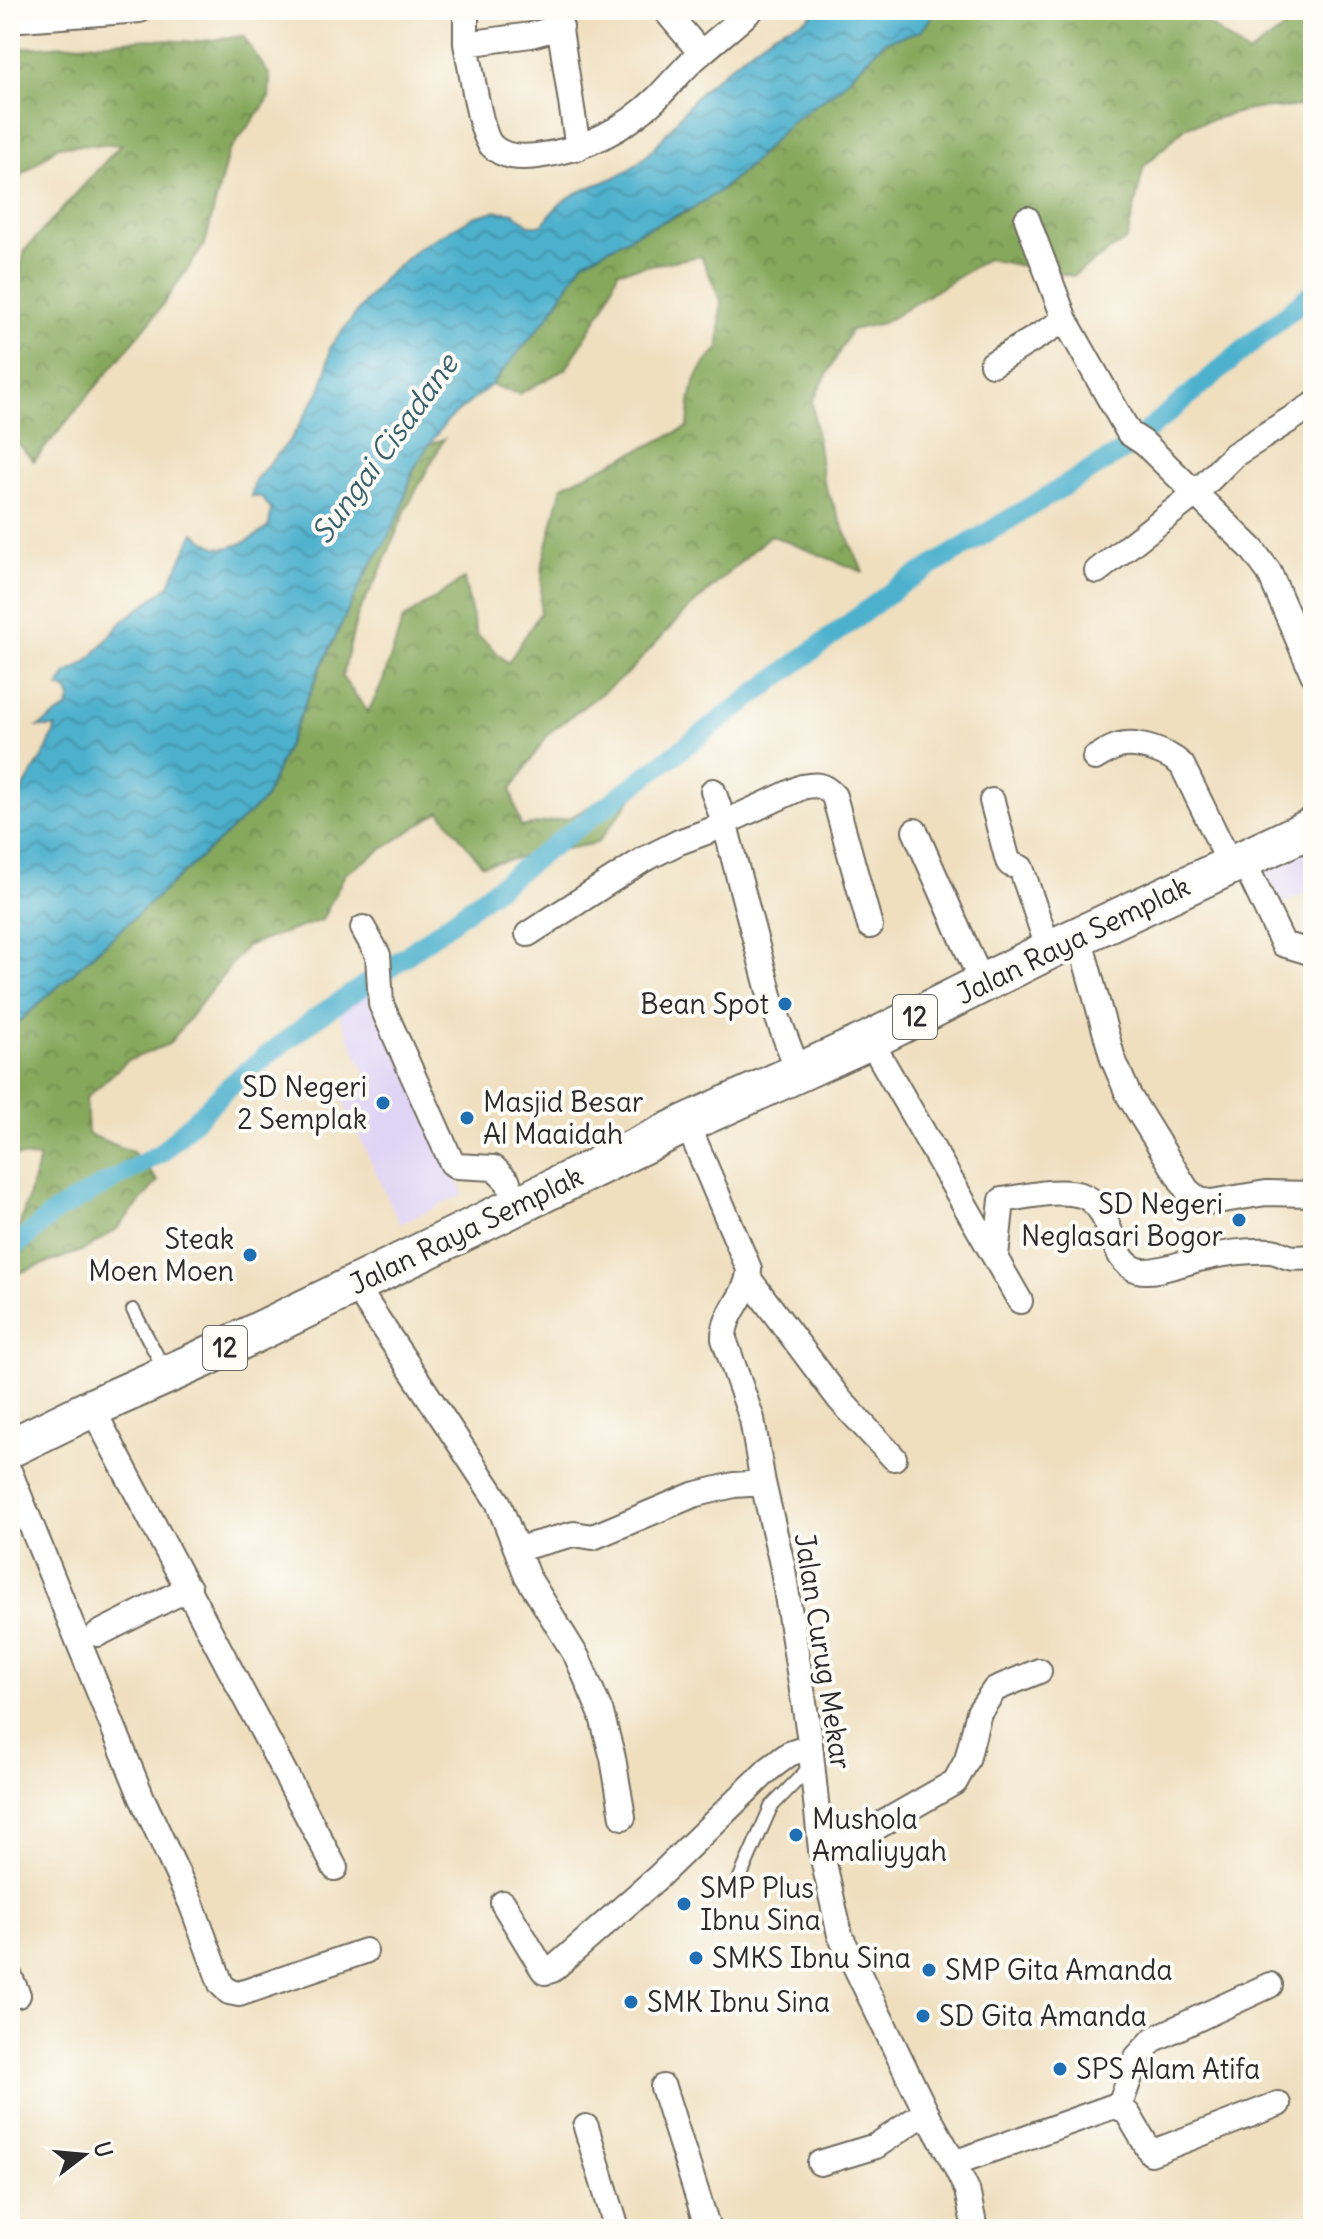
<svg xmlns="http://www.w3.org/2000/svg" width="1323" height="2239" viewBox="0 0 1323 2239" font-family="Delius,sans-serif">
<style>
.built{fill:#e0d4f4}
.forest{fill:url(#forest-crowns);stroke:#586a44;stroke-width:2}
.water{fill:url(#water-waves);stroke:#3c6e7c;stroke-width:2}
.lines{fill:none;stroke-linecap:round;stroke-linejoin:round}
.canal{stroke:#4eb1cd;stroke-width:20}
.lane-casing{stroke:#706a5f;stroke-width:16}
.street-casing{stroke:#706a5f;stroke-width:28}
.primary-casing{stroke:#706a5f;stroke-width:42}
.lane{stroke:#fff;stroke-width:12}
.street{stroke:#fff;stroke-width:24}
.primary{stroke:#fff;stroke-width:38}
.poi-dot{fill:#1f6fb2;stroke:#fdfcf7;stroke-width:3}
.labels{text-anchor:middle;stroke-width:8;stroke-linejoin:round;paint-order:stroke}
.shield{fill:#fdfcf7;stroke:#6a6a68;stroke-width:2}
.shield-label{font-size:26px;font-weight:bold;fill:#2b2b2b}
.street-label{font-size:28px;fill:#2b2b2b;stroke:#fdfcf7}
.poi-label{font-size:28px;fill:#2b2b2b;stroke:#fdfcf7;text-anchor:start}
.water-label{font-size:30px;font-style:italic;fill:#39616c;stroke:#fdfcf7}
</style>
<defs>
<pattern id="forest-crowns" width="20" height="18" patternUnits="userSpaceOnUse" patternTransform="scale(2)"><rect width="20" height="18" fill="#86a85c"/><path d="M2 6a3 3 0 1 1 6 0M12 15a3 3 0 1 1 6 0" fill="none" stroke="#6e894c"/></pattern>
<pattern id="water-waves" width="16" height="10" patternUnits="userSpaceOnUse" patternTransform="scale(2)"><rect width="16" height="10" fill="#4eb1cd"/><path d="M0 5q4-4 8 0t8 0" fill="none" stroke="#4190a7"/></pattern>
</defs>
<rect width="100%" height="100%" fill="#fdfcf7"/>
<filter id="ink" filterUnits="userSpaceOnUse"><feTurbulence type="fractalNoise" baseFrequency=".0125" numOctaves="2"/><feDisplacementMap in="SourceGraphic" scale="16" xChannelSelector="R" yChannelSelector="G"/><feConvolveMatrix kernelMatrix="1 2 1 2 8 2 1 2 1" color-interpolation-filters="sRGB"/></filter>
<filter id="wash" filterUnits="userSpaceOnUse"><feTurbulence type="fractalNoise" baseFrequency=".006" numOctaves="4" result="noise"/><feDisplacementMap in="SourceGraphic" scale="32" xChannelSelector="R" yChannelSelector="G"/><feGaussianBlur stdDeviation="1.8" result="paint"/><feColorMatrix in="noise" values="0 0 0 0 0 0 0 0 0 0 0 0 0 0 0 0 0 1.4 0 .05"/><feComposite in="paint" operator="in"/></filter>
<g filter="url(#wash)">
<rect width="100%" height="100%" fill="#efdfbf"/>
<!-- built -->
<path class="built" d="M1313,843V890L1276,906L1264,866Z
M370,990L464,1194L400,1224L341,1098L370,1084L335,1006Z"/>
<!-- forest -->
<path class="forest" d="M937,10H1190L1248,54L1291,24L1280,10H1313V106L1250,109L1186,127L1144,166L1127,239L1073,276L987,259L883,323L851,330L812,402L823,481L863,572L770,535L682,615L628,673L549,733L511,790L521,827L569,818L657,767L597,843L482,865L440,811L345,874L322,920L246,946L169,1044L127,1061L86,1098L88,1134L133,1152L158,1181L117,1229L84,1250L10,1276L14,1243L40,1158L10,1155V1030L264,800L327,654L358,589L402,508L414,469L428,445L444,439L406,509L378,576L358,613L342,677L368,712L382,684L403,619L464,579L476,633L508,663L540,613L543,562L562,486L688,427C691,389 691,376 719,348L721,301L701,256L618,271L606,303L566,369L519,394L491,385L557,304L583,262L641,231L691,210L718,192L752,163L791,122L838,89L885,41L921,31Z
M243,36L270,76L269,99L228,153L205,244L154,317L34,461L10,435V318L25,250L121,144L58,146L10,185V49L151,39L194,42Z"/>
<!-- water -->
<path class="water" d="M817,10H937L921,31L885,41L838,89L791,122L752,163L718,192L693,208L641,231L583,262L548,317L491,385L447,421L428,446L412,472L402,508L385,543L368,569L319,671L264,800L10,1030V810L47,749L56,727H38L67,708L71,698L68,691L59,687L67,673L87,662L125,619L168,587L194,533C201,537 209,545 216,547C233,551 257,537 269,526L271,510L262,497L251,496L255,480L291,439L319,392L327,370L330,347L384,278L420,247L474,217L495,211L514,213L529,225H543C569,182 603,191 638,163C668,139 686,101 716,78C736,62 758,42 780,30C797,21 801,26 817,10Z"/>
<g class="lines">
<!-- canal -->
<path class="canal" d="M10,1251L55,1212L161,1153L239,1077L317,1017L394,965L899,586L1124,450L1313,292"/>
</g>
</g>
<g filter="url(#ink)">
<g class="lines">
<defs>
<path id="lane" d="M133,1310L164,1369
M738,1882L771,1807L811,1766"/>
<path id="street" d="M466,10V44L531,35L561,27
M557,10L578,148
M665,10L701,53
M10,17L21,19L140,10
M466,44C471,65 479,131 491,145C503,158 521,158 537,156C584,150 623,131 657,98C671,84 684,67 700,54C717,39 734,26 751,10
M1027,219L1065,320L1129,433L1144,443L1252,549L1269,572L1313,674
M992,364L1065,320
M1097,571L1194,495L1234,455L1313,405
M1095,758C1102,754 1111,748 1119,746C1137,741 1168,752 1182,765L1230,864
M713,791L725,825L772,1003L799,1073
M992,801L1008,861L1010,864L1021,868L1049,950
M724,823L802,787C817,784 823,784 834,796L870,926
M915,831L982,983
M1242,858L1283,944L1313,953
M363,928L378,955L381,1004L452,1163L456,1166L494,1168L508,1182L516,1205
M528,934L643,860L679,842L725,825
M1079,937L1113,1059L1129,1096L1187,1190L1199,1200L1211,1202L1266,1193L1313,1194
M870,1040L1020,1301
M687,1123L749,1269C749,1296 723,1312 724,1339L752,1419L763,1483L782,1564L809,1734L821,1850L840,1935L926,2112L954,2163L967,2190L975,2229
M996,1256L1002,1200C1026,1197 1057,1188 1081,1195C1115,1206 1107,1261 1138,1270C1154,1275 1187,1261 1204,1258C1226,1253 1249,1250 1271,1251C1279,1252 1282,1255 1289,1257C1296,1259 1305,1257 1313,1257
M749,1279L840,1400L894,1458
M355,1285L498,1502L527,1576L577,1657L601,1713L613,1758L623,1817
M92,1408L335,1868
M10,1473L142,1798L191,1903L221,1984L229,1992L239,1994L365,1951
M517,1549L574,1534L593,1537L693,1495L734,1485L763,1483
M98,1634L189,1588
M821,1850L873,1829L955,1782L967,1760L979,1712L995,1689L1039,1671
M503,1903L542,1968L545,1972L552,1970L658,1877L769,1769L789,1754L809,1747
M10,1977L18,1995
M663,2087L708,2229
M1120,2105L1137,2057L1154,2039L1270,1985
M586,2127L617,2229
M820,2163L876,2146L926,2112
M954,2163L1117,2105L1128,2114L1151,2153L1278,2104"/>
<path id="primary" d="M10,1448L92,1408L202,1359L687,1123L870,1040L1049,950L1313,827"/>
</defs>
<!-- lane casing -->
<use href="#lane" class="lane-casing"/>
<!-- street casing -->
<use href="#street" class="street-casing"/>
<!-- primary casing -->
<use href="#primary" class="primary-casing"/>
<!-- lane -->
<use href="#lane" class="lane"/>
<!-- street -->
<use href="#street" class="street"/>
<!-- primary -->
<use href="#primary" class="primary"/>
</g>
</g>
<!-- markers -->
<g class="poi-dot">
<circle cx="785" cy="1004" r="8"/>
<circle cx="383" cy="1103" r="8"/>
<circle cx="467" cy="1118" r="8"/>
<circle cx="1239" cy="1220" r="8"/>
<circle cx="250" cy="1255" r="8"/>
<circle cx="796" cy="1835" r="8"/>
<circle cx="684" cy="1904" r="8"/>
<circle cx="696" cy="1958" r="8"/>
<circle cx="929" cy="1970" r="8"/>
<circle cx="631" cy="2002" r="8"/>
<circle cx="923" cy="2016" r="8"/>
<circle cx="1060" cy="2069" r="8"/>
</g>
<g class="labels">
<!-- shield labels -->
<g class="shield">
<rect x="893" y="995" width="44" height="44" rx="6"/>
<rect x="203" y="1326" width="44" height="44" rx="6"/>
</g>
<g class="shield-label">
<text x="915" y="1026">12</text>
<text x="225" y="1357">12</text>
</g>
<!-- street labels -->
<g class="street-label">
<text transform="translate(1073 940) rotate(-26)" y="10">Jalan Raya Semplak</text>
<text transform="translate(466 1230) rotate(-26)" y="10">Jalan Raya Semplak</text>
<text transform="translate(823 1651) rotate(81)" y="10">Jalan Curug Mekar</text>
</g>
<!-- poi labels -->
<g class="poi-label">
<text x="769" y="1014" text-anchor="end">Bean Spot</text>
<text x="367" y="1097" text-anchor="end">SD Negeri<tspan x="367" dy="32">2 Semplak</tspan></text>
<text x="483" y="1112">Masjid Besar<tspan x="483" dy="32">Al Maaidah</tspan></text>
<text x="1223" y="1214" text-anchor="end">SD Negeri<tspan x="1223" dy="32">Neglasari Bogor</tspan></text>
<text x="234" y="1249" text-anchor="end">Steak<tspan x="234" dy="32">Moen Moen</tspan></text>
<text x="812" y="1829">Mushola<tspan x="812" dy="32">Amaliyyah</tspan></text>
<text x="700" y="1898">SMP Plus<tspan x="700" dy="32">Ibnu Sina</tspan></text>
<text x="712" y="1968">SMKS Ibnu Sina</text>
<text x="945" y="1980">SMP Gita Amanda</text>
<text x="647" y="2012">SMK Ibnu Sina</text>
<text x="939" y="2026">SD Gita Amanda</text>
<text x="1076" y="2079">SPS Alam Atifa</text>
</g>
<!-- water labels -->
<g class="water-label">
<text transform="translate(385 449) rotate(-54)" y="10">Sungai Cisadane</text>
</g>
</g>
<!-- margin -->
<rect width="1323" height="2239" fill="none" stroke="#fdfcf7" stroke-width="40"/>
<!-- north arrow -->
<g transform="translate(84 2155) rotate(74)" stroke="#fdfcf7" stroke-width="6" paint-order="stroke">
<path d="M0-6L14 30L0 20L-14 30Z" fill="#2b2b2b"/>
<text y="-12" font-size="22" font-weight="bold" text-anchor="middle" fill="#2b2b2b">U</text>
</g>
</svg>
